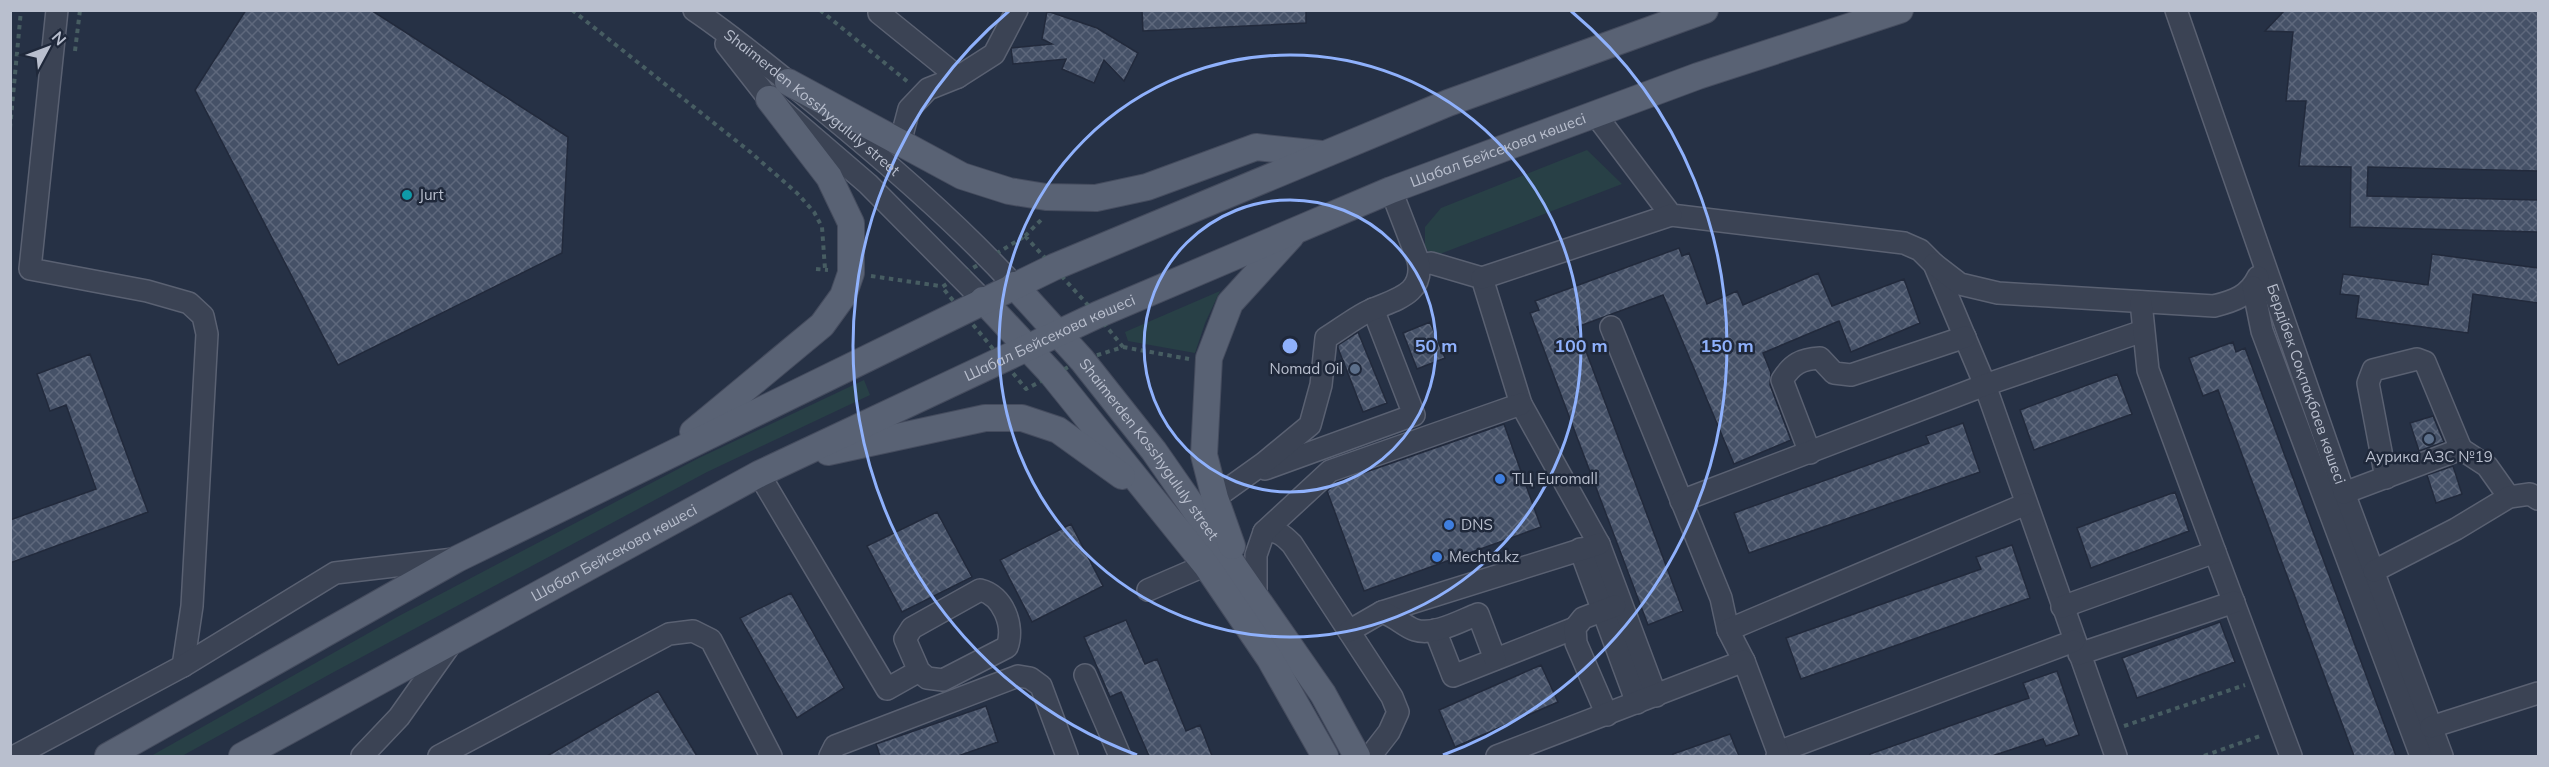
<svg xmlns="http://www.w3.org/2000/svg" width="2549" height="767" viewBox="0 0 2549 767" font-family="Mulish,sans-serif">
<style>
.grass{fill:#284046}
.building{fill:url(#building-cross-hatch);stroke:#222a3c;stroke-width:1.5}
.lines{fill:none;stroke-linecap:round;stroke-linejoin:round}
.minor-casing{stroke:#5a6172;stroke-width:24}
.major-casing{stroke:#454c5e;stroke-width:28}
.path{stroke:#475d62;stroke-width:4;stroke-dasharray:4.5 4.5;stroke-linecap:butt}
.minor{stroke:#3b4354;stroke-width:21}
.major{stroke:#596274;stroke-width:26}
.ring{fill:none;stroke:#8fb1fc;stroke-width:3}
.culture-dot{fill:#0f9aa8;stroke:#1f283a;stroke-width:2}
.service-dot{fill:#5c6f8a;stroke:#1f283a;stroke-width:2}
.shop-dot{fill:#3f7fe0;stroke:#1f283a;stroke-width:2}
.labels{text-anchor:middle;stroke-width:5;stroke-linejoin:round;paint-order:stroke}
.street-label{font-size:15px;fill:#b9bfce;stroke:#1f283a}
.poi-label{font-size:15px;fill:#b9bfce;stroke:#1f283a;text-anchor:start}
.centre{fill:#8fb1fc;stroke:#1f283a;stroke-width:3}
.ring-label{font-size:18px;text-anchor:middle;font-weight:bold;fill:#8fb1fc;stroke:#1f283a;stroke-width:5;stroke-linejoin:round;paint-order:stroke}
</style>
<defs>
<pattern id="building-cross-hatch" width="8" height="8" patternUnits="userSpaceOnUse" patternTransform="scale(1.5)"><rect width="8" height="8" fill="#455167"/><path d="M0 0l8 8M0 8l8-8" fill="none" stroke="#5e687c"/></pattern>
</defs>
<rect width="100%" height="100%" fill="#263145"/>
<!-- grass -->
<path class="grass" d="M1587,150L1622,184L1432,257L1425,246V227L1441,208Z
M1220,291L1205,323L1195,353L1128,341L1125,332Z
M864,380L870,395L707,472L332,673L182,756H151L397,617L699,458Z"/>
<!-- building -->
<path class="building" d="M246,10H371L568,137L562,253L338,365L195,90Z
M1142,10H1306V23L1143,31Z
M2285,10H2538V171L2368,167L2367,196L2538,200V232L2350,227L2351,167L2299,166L2306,101H2286L2293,32L2265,31Z
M1047,11L1097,28L1138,53L1124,81L1104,60L1094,83L1062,69L1066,59L1013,64L1011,48L1052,44L1042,39Z
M1679,248L1682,256L1689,253L1707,304L1737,291L1743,305L1818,273L1832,306L1904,279L1920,323L1851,352L1839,321L1763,353L1771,373L1770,385L1791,440L1734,464L1663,295L1577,327L1683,611L1648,625L1530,313L1539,310L1535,301Z
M2432,254L2538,268V303L2473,294L2468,333L2356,318L2359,296L2340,294L2343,274L2428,285Z
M1430,322L1445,358L1417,369L1403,333Z
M1358,332L1387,403L1363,412L1338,348V345Z
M2233,342L2236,352L2245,348L2396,756H2354L2218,390L2203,396L2189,358Z
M90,354L148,512L10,563V520L96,489L66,405L50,411L37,374Z
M2117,374L2132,414L2034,450L2020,410Z
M2433,416L2444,442L2419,451L2410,423Z
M1963,423L1980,472L1749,553L1734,513L1929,443L1926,436Z
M1504,424L1541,527L1364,591L1327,491L1337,482Z
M2453,466L2462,494L2436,503L2427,475Z
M2175,492L2189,531L2091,568L2077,528Z
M937,512L972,577L902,612L867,546Z
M1071,524L1103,586L1032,622L1000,560Z
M2012,545L2030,598L1801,679L1786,638L1981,569L1976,557Z
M791,593L844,688L797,718L740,618Z
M1126,620L1145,664L1157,659L1186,731L1200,725L1212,756H1149L1121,692L1110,697L1084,637Z
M2220,622L2235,662L2137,698L2122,658Z
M1541,665L1558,702L1455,747L1439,710Z
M2057,671L2079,735L2046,746L2043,739L1992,756H1870V754L2029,698L2023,683Z
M658,691L697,756H547Z
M986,706L998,742L958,756H880L876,744Z
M1730,734L1739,756H1673V754Z"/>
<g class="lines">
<defs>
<g id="minor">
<path d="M57,10L30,269L147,291L189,303L203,316L207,334L192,606L183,666"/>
<path id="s1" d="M694,10C737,39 777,73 818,106C886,162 954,220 1014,285"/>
<path id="s2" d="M2176,10L2344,493L2442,756"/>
<path d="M879,13L958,77"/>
<path d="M726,44L769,99L868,184L983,300"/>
<path d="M1595,114L1671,215L1904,243L1920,250L1934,264L1985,385L2116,756"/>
<path d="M900,143L909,109L928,89L958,77L994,54L1017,10"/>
<path d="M1934,264L1960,284L1998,293L2214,306C2234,301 2249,296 2258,277"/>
<path d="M1419,265L1431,263L1482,278L1521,404L1599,544L1656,696"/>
<path d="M1482,278L1671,215"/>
<path d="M2253,287L2262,331L2421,756"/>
<path d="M1611,327L1721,598L1728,630"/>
<path d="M1810,453L1782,380C1792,364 1801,359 1820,358L1834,373L1851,375L1965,337"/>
<path d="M1265,469L1414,415L1373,309"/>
<path d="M759,474L887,689L919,671L905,639L912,628L980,590C1003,595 1015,626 1007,647L943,680L927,678L919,671"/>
<path d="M2386,478L2368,383L2373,370L2417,359L2425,362L2461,449"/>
<path d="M2344,493L2461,449L2487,466L2509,497"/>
<path d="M1215,498L1264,463L1310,425L1321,385L1326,338C1339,330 1352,320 1365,313C1390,300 1426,297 1418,260L1391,190"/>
<path d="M1681,501L1985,385L2143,331"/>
<path d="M1264,532C1278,530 1283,535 1292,544L1392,697L1398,712L1389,732L1375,750L1373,756"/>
<path d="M1580,549L1637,703"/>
<path d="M2215,552L2291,756"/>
<path d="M2374,571L2456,529L2509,497L2530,494L2538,499"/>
<path d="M1148,590L1206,565"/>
<path d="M1256,595V555L1264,532L1330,471L1521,404"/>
<path d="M2062,607L2215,552L2148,370L2141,302"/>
<path d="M1382,612L1599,544"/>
<path d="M1435,630L1453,676L1575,628"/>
<path d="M1349,631L1382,612C1395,616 1405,627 1415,630C1434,636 1460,621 1478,614L1495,659"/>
<path d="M2079,654L2234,602"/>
<path d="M1744,661L1728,630L2026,504"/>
<path d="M1085,675L1120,756"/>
<path d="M1607,715L1576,643L1575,628L1583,618L1615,606"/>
<path d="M2431,727L2538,693"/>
<path d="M1778,752L2074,641"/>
<path d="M15,756L183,666L335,573L454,559"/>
<path d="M362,756L399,717L452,642"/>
<path d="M439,756L669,634L693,631L711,640L771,756"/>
<path d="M830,756L835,746L1018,676L1030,678L1041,686L1067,756"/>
<path d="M1497,756L1744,661L1778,752L1777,756"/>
</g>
<g id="major">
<path d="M788,82L962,176L1009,191L1046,197L1096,198L1147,187L1256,147L1321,154"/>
<path id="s3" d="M1014,285L1082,360L1154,451L1323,694L1357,756"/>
<path d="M983,300L1052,374L1206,565L1270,659L1325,756"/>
<path d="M693,432L822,325L843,296L851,273V223L829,177L769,99"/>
<path d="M828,452L985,418H1022L1058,430L1122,476"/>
<path d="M1232,546L1215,498L1204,455L1209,358L1230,303L1291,236"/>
<path d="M108,756L457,559L1054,267L1448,103L1705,10"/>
<path id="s4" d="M242,756L759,474L1097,315L1391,190L1698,76L1900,10"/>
</g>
</defs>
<!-- minor casing -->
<use href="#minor" class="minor-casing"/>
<!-- major casing -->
<use href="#major" class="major-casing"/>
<!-- path -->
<path class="path" d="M572,10L749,151L797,193L814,212L822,227L825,269
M820,10L908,82
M75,51L80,10
M10,128L21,10
M1025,236L1097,315L1123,347L1082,360L1026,389L942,287Z
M1025,236L1042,219
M816,269L828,270
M871,276L940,286
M1123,347L1189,359
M2124,726L2245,685
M2204,756L2263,735"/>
<!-- minor -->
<use href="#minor" class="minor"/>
<!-- major -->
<use href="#major" class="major"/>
</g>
<!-- distance rings -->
<g class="ring">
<circle cx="1290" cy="346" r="146"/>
<circle cx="1290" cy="346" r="291"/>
<path d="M1137 755A437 437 0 0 1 1009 11M1571 11A437 437 0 0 1 1443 755"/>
</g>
<!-- markers -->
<circle class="culture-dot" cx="407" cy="195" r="6"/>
<g class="service-dot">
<circle cx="1355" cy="369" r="6"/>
<circle cx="2429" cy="439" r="6"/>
</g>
<g class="shop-dot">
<circle cx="1500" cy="479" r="6"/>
<circle cx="1449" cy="525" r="6"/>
<circle cx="1437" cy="557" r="6"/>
</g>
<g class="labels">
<!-- street labels -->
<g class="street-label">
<text dy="5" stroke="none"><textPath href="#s1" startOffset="150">Shaimerden Kosshygululy street</textPath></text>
<text dy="5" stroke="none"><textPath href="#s4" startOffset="1396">Шабал Бейсекова көшесі</textPath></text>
<text dy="5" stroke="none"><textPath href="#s4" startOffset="910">Шабал Бейсекова көшесі</textPath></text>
<text dy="5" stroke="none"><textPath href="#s2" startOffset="396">Бердібек Соқпақбаев көшесі</textPath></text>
<text dy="5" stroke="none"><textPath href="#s3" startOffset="213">Shaimerden Kosshygululy street</textPath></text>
<text dy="5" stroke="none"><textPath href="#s4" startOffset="424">Шабал Бейсекова көшесі</textPath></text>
</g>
<!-- poi labels -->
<g class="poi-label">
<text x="419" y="200">Jurt</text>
<text x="1343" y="374" text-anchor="end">Nomad Oil</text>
<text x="2429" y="462" text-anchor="middle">Аурика АЗС №19</text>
<text x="1512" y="484">ТЦ Euromall</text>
<text x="1461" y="530">DNS</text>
<text x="1449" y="562">Mechta.kz</text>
</g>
</g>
<circle cx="1290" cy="346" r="9" class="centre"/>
<g class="ring-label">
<text x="1436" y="352">50 m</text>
<text x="1581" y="352">100 m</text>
<text x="1727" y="352">150 m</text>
</g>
<!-- border -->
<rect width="2549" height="767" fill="none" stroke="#b9bfce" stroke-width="24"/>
<!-- north arrow -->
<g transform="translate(48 48) rotate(49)" stroke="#1f283a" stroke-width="4.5" paint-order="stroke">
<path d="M0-4.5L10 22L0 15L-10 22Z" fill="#b9bfce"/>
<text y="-9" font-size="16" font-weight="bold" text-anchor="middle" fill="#b9bfce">N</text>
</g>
</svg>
